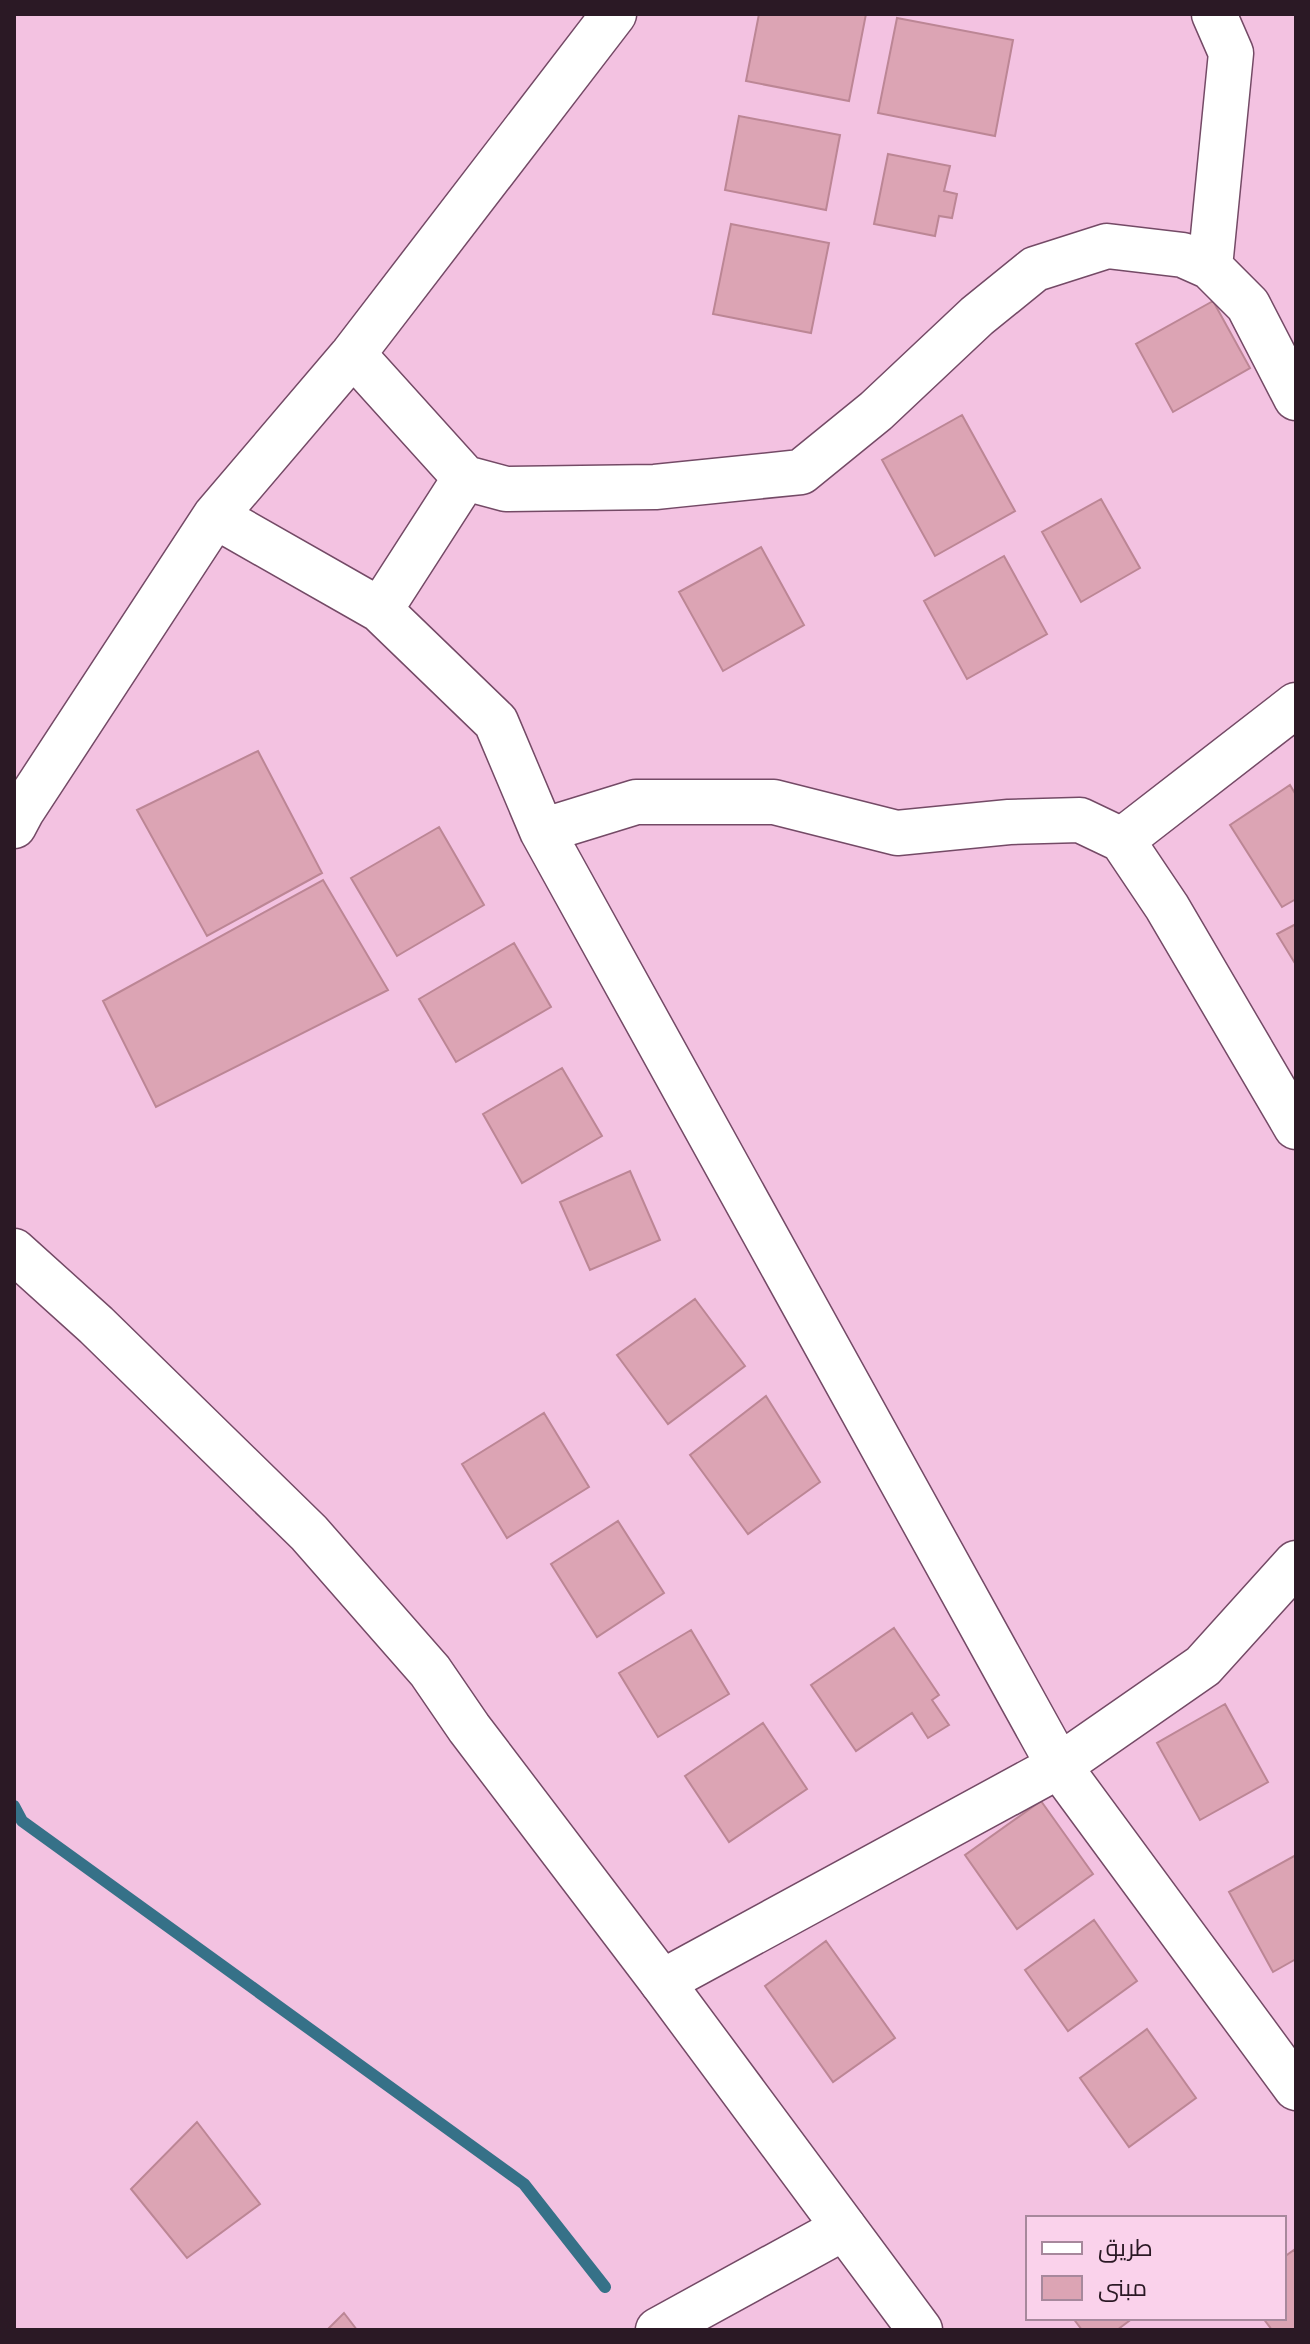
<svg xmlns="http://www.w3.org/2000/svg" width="1310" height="2344" viewBox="0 0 1310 2344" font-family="'Public Sans',Cairo,sans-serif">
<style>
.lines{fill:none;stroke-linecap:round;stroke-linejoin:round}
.stream{stroke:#367188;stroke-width:12}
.building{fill:#dca4b4;stroke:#bc8695;stroke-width:2}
.minor-casing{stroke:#744a66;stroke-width:47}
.tertiary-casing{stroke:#744a66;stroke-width:47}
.minor{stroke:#fff;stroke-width:44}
.tertiary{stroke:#fff;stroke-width:44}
</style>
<rect width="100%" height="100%" fill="#f3c2e1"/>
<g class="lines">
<!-- stream -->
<path class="stream" d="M14,1806L22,1821L524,2184L605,2287"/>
</g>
<!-- building -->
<path class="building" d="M759,14H866L849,101L746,81Z
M897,18L1013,40L995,136L878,113Z
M739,116L840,135L826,210L725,190Z
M888,154L950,166L944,191L957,194L952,218L939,216L935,236L874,224Z
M731,224L829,243L811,333L713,314Z
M1213,301L1250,368L1173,412L1136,344Z
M962,415L1015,511L935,556L882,460Z
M1101,499L1140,568L1081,602L1042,532Z
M761,547L804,625L723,671L679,592Z
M1004,556L1047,634L967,679L924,601Z
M258,751L322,873L207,936L137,810Z
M1290,785L1296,795V899L1282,907L1230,825Z
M439,827L484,905L397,956L351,878Z
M323,880L388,990L156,1107L103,1001Z
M1296,924V965L1277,934Z
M514,943L551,1007L456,1062L419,999Z
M562,1068L602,1136L522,1183L483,1114Z
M630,1171L660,1240L590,1270L560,1202Z
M695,1299L745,1366L668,1424L617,1355Z
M766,1396L820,1482L748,1534L690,1455Z
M544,1413L589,1487L507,1538L462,1464Z
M618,1521L664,1593L597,1637L551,1564Z
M894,1628L939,1695L932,1700L949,1725L928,1738L912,1713L856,1751L811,1685Z
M691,1630L729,1694L658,1737L619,1673Z
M1225,1704L1268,1782L1200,1820L1157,1743Z
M763,1723L807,1789L729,1842L685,1776Z
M1041,1801L1093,1874L1017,1929L965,1855Z
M1296,1855V1959L1273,1972L1229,1892Z
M1094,1920L1137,1981L1068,2031L1025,1970Z
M826,1941L895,2038L833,2082L765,1986Z
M1147,2029L1196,2098L1129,2147L1080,2078Z
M197,2122L260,2204L187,2258L131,2189Z
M1294,2250L1296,2253V2330H1272L1263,2318H1284V2257Z
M344,2313L357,2330H327Z
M1073,2318H1133L1117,2330H1082Z"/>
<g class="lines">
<defs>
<path id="minor" d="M1210,267L1231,53L1214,14
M353,354L465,478L506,489L655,487L801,472L876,411L977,316L1035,269L1107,246L1183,255L1210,267L1248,305L1296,398
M215,516L380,610L496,722L542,831L1059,1766L1296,2088
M380,610L465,478
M14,826L22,811L215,516L353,354L614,14
M542,831L636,802H774L897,833L1009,822L1080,820L1122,840L1167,907L1296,1127
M1122,840L1296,705
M662,1982L1059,1766L1203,1666L1296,1563
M658,2330L844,2228"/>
<path id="tertiary" d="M14,1251L96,1325L309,1533L430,1671L469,1728L662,1982L920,2330"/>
</defs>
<!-- minor casing -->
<use href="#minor" class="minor-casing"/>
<!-- tertiary casing -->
<use href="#tertiary" class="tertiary-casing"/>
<!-- minor -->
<use href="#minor" class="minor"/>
<!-- tertiary -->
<use href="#tertiary" class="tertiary"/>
</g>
<!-- border -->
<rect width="1310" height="2344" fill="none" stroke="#2b1925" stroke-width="32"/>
<!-- legend -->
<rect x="1026" y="2216" width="260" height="104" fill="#fad2eb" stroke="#a7889c" stroke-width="2"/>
<rect x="1042" y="2242" width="40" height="12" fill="#ffffff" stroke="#a7889c" stroke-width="2"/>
<text x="1098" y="2256" font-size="24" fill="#2b1925">طريق</text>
<rect x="1042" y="2276" width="40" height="24" fill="#dca4b4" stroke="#a7889c" stroke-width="2"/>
<text x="1098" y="2296" font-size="24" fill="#2b1925">مبنى</text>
</svg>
